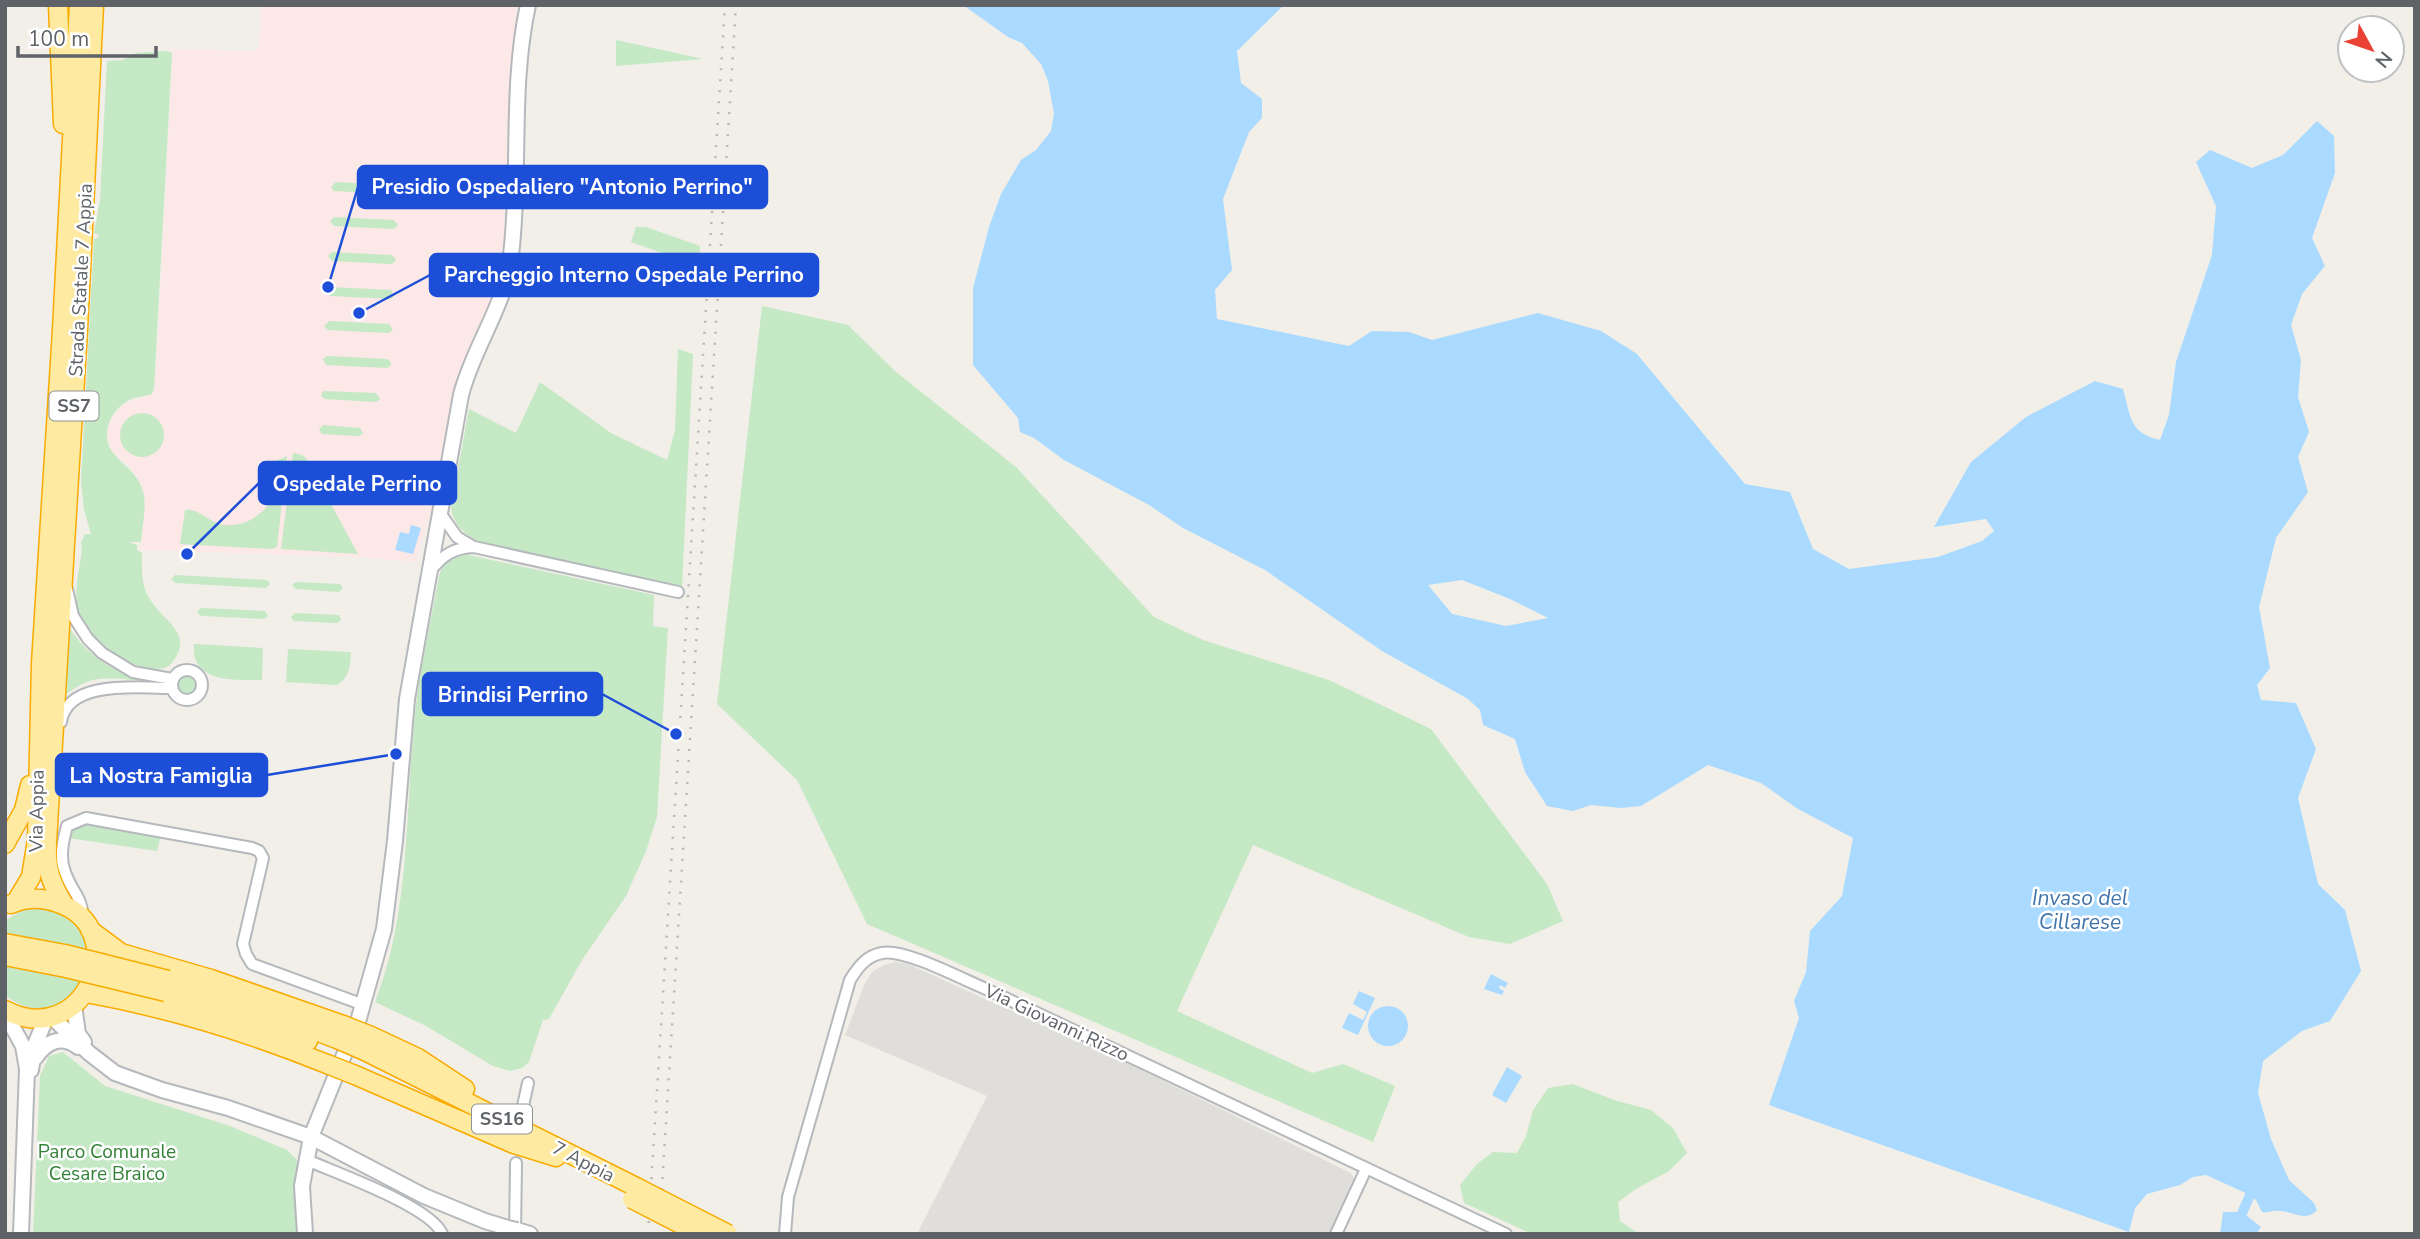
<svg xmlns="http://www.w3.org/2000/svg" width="2420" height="1239" viewBox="0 0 2420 1239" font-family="'Nunito Sans',sans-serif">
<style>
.industrial{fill:#e0deda}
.medical{fill:#fce8e6}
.green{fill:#c5e8c5}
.water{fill:#aadaff;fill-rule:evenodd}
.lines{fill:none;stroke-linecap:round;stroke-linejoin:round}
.canal{stroke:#aadaff;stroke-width:10}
.minor-casing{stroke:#b5b8bc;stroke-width:14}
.tertiary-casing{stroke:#b5b8bc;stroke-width:18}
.trunk-casing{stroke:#f9ab00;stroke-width:21}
.minor{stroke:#fff;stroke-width:10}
.tertiary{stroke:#fff;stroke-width:14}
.trunk{stroke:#feeaa1;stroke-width:18}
.rail{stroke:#b6b7b8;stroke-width:2.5;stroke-dasharray:2 9;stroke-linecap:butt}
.tertiary-bridge-casing{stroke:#b5b8bc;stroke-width:18;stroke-linecap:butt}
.trunk-bridge-casing{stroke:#f9ab00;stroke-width:21;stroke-linecap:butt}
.tertiary-bridge{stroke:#fff;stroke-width:14}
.trunk-bridge{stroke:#feeaa1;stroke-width:18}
.labels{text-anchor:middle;stroke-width:5;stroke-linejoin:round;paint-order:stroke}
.shield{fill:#fff;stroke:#8f9295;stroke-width:2}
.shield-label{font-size:18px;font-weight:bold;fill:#5f6368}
.street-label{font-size:19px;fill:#5f6368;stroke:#fff}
.park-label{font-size:19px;fill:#348238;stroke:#fff}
.water-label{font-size:21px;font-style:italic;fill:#4174aa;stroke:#fff}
.leader{fill:none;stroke:#1d4ed8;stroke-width:2.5}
.callout-dot{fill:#1d4ed8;stroke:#fff;stroke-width:2.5}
.callout{fill:#1d4ed8;stroke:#1d4ed8;stroke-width:2.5}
.callout-label{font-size:21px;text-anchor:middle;font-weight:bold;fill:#fff}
</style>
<rect width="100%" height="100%" fill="#f1efe8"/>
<!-- industrial -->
<path class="industrial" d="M895,962L908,964L1123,1061L1351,1173L1355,1180L1330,1234H917L987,1096L845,1035L864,985L872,972L884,965Z"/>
<!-- medical -->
<path class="medical" d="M261,5H517L508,126L503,257L487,316L462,365L453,397L434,501L416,562L357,557L141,550L145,499L143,488L131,467L112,451L109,444L107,435L109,425L117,411L125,403L152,395L155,390L173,49L254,51L259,45Z"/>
<!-- green -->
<path class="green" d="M616,40L703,59L616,66Z
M165,51L172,53L154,389L152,394C143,397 133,397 126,402C108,413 100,438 114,454C124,466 136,472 142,488C148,503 142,526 141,542H129L137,545V550L142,553C142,566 141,579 146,592C158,621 200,632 169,666C139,680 83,639 77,608C74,590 80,567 82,549L81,543L85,534H91L84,510L81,482L94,239L98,238L99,235L94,233L100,200L107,61L123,60L136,53Z
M336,182L387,185L391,190L387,194L334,191L331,187Z
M334,217L394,220L398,225L394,229L334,226L330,221Z
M636,227H646L700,246L699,266L631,242Z
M332,252L392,255L396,260L392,264L332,261L328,256Z
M331,287L391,290L394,296L390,299L330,296L326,291Z
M762,306L848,325L896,372L1016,467L1154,617L1203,640L1329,680L1431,729L1547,884L1563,921L1510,944L1469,937L1253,845L1177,1011L1312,1073L1343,1064L1395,1086L1373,1142L867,924L797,780L717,704Z
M329,321L389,324L393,330L388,333L328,330L324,326Z
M678,349L693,354L682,588L479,542C464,533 453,525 451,507L469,409L516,433L540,382L611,433L667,460L675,430Z
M327,356L387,359L390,361L391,365L387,368L326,365L323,359Z
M323,391L376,393L380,399L376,402L325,399L321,396Z
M120 435a22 22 0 1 1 44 0a22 22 0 1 1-44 0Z
M323,425L360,428L363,433L359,436L322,434L319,430Z
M293,453L302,455L306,458L358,554L281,549Z
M287,456L277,547L272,549L180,544L185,510C199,508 207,521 220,524C243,530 270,512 276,490C279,480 277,471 274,462Z
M468,555L654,595L653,626L668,628L657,817L646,851L626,896L582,960L549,1019L543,1020L529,1062L522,1068L510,1071L493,1066L426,1026L375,1002C411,911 405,809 415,713C420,667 431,621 439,576C444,560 451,556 468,555Z
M175,575L267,580L270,584L266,588L175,583L171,579Z
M296,582L340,584L343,588L339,592L296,589L292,585Z
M201,608L265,611L268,616L264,619L201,616L197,612Z
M295,613L339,615L341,620L337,623L294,621L291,617Z
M69,627C88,657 109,667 140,681C108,677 89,674 63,697Z
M194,644L263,648L262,680C235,680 190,683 194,644Z
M288,649L351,652C350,666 350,677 337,685L286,682Z
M176 684a11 11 0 1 1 22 0a11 11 0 1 1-22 0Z
M93,823L161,835L157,851L68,838V832L78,824Z
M34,908C134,916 74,1051 5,995V921L19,912Z
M63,1052L105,1086L230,1126L287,1150L297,1160V1234H33L40,1076L49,1056Z
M1573,1084L1614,1100L1651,1110L1673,1128L1687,1153L1669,1171L1636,1189L1618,1202L1620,1221L1639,1234H1532L1464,1203L1460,1185L1477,1164L1493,1152L1517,1153L1526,1136L1533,1110L1548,1088Z"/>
<!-- water -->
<path class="water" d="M963,5H1284L1237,51L1241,83L1262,99V118L1249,132L1223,199L1232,270L1215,290L1217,319L1349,346L1372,331L1409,332L1432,340L1538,313L1601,331L1637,354L1745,484L1790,492L1813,549L1849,569L1938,557L1982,541L1994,531L1986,519L1934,527L1971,462L2026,417L2095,381L2123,389C2131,417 2129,433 2160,440L2169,415L2176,362L2212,255L2216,206L2196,162L2210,150L2252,168L2283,155L2317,121L2334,136L2335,173L2312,238L2325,266L2302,294L2291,325L2301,360L2298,397L2309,432L2298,457L2308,492L2276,538L2259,607L2270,668L2257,685L2261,700L2296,703L2316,749L2298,798L2318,884L2345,910L2361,971L2330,1021L2302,1031L2263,1061L2258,1093L2271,1139L2289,1180L2314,1203L2317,1210C2305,1223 2293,1211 2279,1211C2272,1210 2269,1213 2262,1212L2256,1200L2250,1195L2206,1175L2193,1177L2180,1185L2147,1194L2135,1208L2129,1232L1769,1105L1799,1018L1794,1001L1806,972L1810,931L1842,896L1853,838L1798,809L1761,783L1708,765L1641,806L1621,808L1591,805L1573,811L1547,806L1525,772L1515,739L1483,725L1480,710L1468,699L1382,651L1265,570L1183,528L1149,505L1064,460L1034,438L1020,432L1018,418L973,365V288L989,227L1001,194L1021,160L1036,150L1051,131L1054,114L1048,81L1041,64L1022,43L1008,37ZM1462,580L1510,599L1548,618L1506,626L1452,614L1428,585Z
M411,525L421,528L413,554L395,550L400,532L409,534Z
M1491,974L1508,983L1505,988L1500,985L1499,988L1504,991L1502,995L1484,989Z
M1359,991L1375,998L1358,1035L1342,1028L1349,1013L1363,1020L1367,1012L1353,1004Z
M1368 1026a20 20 0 1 1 40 0a20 20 0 1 1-40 0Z
M1507,1067L1522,1076L1506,1103L1492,1095Z
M2223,1212H2242L2261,1227L2256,1234H2220Z"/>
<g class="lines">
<!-- canal -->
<path class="canal" d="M2233,1234L2250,1195"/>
<defs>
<path id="minor" d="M440,513L457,537L472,546
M431,570C444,554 454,548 474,547L678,592
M67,589L73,616L88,639L102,653L133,672L172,679
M172 685a15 15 0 1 1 30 0a15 15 0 1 1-30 0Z
M61,722C67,679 140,688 172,688
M83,920C82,895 72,893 65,872C59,857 63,841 67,826L86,818L252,848L259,851L263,858L243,944L246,954L252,964L364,1005
M521,1115L528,1083
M307,1160C336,1173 432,1207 442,1234
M515,1234L516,1163
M785,1234L788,1197L850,980C858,967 866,956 882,953C904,948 964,980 986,989L1506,1234
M1336,1234L1366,1169"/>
<path id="tertiary" d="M74,1005L78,1034L84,1042
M5,1013L23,1046L27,1069L21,1234
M52,1017L89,1053L115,1073L162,1090L228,1108L311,1137L424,1196L485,1221L508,1228
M35,1058C46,1042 61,1034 78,1047
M31,1070L35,1045L46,1018
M517,1230L530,1234
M305,1234L302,1186L311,1137L359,1018L384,929L395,841L407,699L461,395C473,347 506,305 511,255C521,173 510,87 528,5"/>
<path id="trunk" d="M58,5L63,124
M5,844L24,810L30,785
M16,902L31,877L37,840L41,664L62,330L79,5
M64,905C50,881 46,869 47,842L78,330L94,5
M90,930L121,953L211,979L343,1025
M168,980L252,1007L337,1039
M166,992L308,1041
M86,993C170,1008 248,1032 327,1064
M5,1010C85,1052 135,929 58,903C42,897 27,897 11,904
M371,1036L418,1058L465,1089
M365,1051L638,1188
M355,1075L514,1144L556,1157"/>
</defs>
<!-- minor casing -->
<use href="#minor" class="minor-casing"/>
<!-- tertiary casing -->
<use href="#tertiary" class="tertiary-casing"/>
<!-- trunk casing -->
<use href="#trunk" class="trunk-casing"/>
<!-- minor -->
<use href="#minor" class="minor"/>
<!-- tertiary -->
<use href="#tertiary" class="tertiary"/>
<!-- trunk -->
<use href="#trunk" class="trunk"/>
<!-- rail -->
<path class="rail" d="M648,1234L725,5
M659,1234L736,5"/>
<defs>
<path id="tertiary-bridge" d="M508,1228L517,1230"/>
<path id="trunk-bridge" d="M5,943L65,954L168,980
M5,956L66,968L166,992
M343,1025L371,1036
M337,1039L365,1051
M327,1064L355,1075
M638,1188L728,1234
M632,1199L700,1234"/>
</defs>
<!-- tertiary-bridge casing -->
<use href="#tertiary-bridge" class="tertiary-bridge-casing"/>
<!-- trunk-bridge casing -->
<use href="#trunk-bridge" class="trunk-bridge-casing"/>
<!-- tertiary-bridge -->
<use href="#tertiary-bridge" class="tertiary-bridge"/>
<!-- trunk-bridge -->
<use href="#trunk-bridge" class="trunk-bridge"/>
</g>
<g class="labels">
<!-- shield labels -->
<g class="shield">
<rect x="49.5" y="391.5" width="49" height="29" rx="5"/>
<rect x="472" y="1104.5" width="60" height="29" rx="5"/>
</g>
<g class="shield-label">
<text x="74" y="412">SS7</text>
<text x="502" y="1125">SS16</text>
</g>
<!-- street labels -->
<g class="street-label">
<text transform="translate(80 280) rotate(-87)" y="7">Strada Statale 7 Appia</text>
<text transform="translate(36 811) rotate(-89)" y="7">Via Appia</text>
<text transform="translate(1057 1022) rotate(25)" y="7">Via Giovanni Rizzo</text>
<text transform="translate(584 1161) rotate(27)" y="7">7 Appia</text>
</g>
<!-- park labels -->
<g class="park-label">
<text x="107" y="1158">Parco Comunale<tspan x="107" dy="22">Cesare Braico</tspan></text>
</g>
<!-- water labels -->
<g class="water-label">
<text x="2080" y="905">Invaso del<tspan x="2080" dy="24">Cillarese</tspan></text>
</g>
</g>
<!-- callouts -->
<path class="leader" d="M328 287L358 187M359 313L430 275M187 554L259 483M676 734L602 694M396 754L267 775"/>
<g class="callout-dot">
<circle cx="328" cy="287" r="7"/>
<circle cx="359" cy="313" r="7"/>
<circle cx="187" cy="554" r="7"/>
<circle cx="676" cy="734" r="7"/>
<circle cx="396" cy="754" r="7"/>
</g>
<g class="callout">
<rect x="358" y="166" width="409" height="42" rx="7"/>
<rect x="430" y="254" width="388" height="42" rx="7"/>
<rect x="259" y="462" width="197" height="42" rx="7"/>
<rect x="423" y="673" width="179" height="42" rx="7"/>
<rect x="56" y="754" width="211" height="42" rx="7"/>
</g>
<g class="callout-label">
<text x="562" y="194">Presidio Ospedaliero "Antonio Perrino"</text>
<text x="624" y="282">Parcheggio Interno Ospedale Perrino</text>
<text x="357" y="491">Ospedale Perrino</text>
<text x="513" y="702">Brindisi Perrino</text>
<text x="161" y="783">La Nostra Famiglia</text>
</g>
<!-- border -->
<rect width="2420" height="1239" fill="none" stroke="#5f6368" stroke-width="14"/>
<!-- north arrow -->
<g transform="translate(2371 49) rotate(130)"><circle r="33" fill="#ffffff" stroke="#bfc1c3" stroke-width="2"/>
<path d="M0-5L12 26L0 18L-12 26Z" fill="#ea4335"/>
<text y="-10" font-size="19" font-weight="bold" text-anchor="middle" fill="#5f6368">N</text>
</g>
<!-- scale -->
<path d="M18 46v10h138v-10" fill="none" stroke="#5f6368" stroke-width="3.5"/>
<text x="28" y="46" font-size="21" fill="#5f6368" stroke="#ffffff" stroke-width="5" paint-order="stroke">100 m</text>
</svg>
